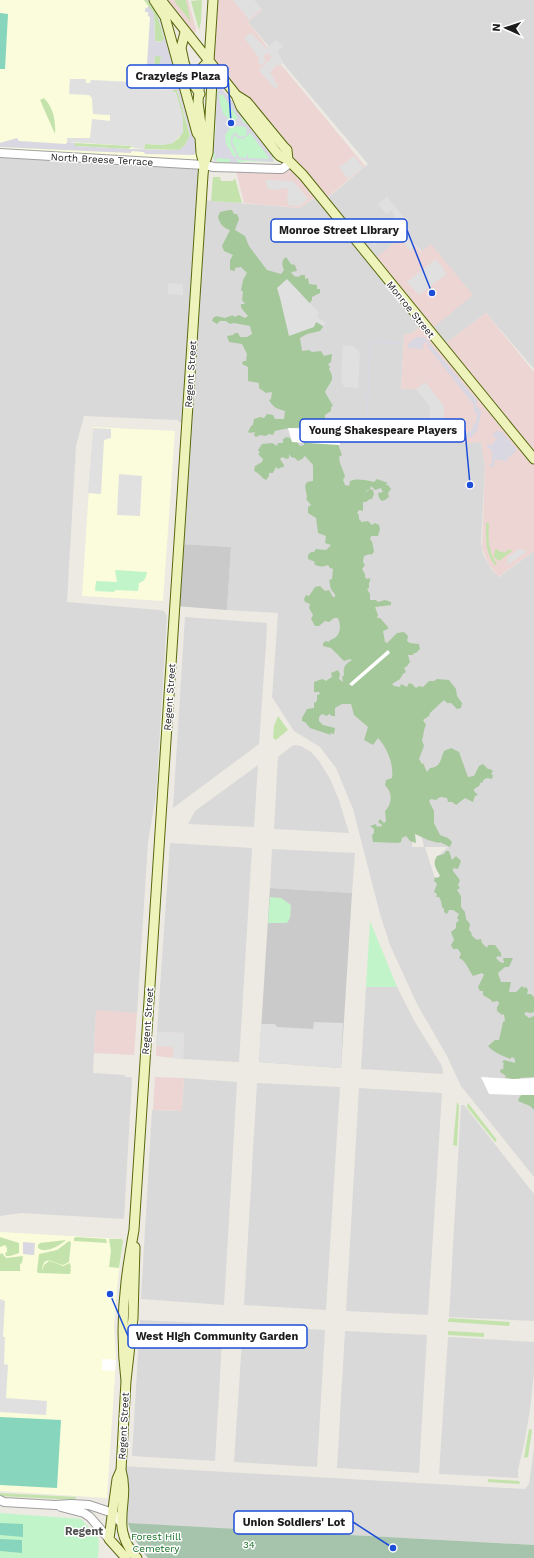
<svg xmlns="http://www.w3.org/2000/svg" width="534" height="1558" viewBox="0 0 534 1558" font-family="'Work Sans',sans-serif">
<style>
.residential{fill:#dad9d9;fill-rule:evenodd}
.commercial{fill:#ecd5d3}
.education{fill:#fafcdc}
.religious{fill:#cacaca}
.grass{fill:#c4e3ac}
.forest{fill:#a5c89b}
.cemetery{fill:#a6c3ac}
.park{fill:#c2f4c9}
.pitch{fill:#87d5bc}
.parking{fill:#e0e0e0}
.plaza{fill:#d8d7e2;fill-rule:evenodd}
.pier{fill:#fff}
.lines{fill:none;stroke-linecap:round;stroke-linejoin:round}
.tertiary-casing{stroke:#a0a0a0;stroke-width:10}
.secondary-casing{stroke:#58680e;stroke-width:11}
.tertiary{stroke:#fff;stroke-width:8}
.secondary{stroke:#edf3ba;stroke-width:9}
.labels{text-anchor:middle;stroke-width:3;stroke-linejoin:round;paint-order:stroke}
.street-label{font-size:10px;fill:#1c1c1c;stroke:#fff}
.park-label{font-size:10px;fill:#156f22;stroke:#fff}
.neighbourhood-label{font-size:11px;font-weight:bold;fill:#4f4f4f;stroke:#fff}
.leader{fill:none;stroke:#1d4ed8;stroke-width:1.5}
.callout-dot{fill:#1d4ed8;stroke:#fff;stroke-width:1.5}
.callout{fill:#fff;stroke:#1d4ed8;stroke-width:1.5}
.callout-label{font-size:11px;text-anchor:middle;font-weight:bold;fill:#1c1c1c}
</style>
<rect width="100%" height="100%" fill="#eceae2"/>
<!-- residential -->
<path class="residential" d="M254,0H534V369L486,313L442,346L429,331L431,245L422,252L405,234L386,250L423,324L412,333L404,335L401,389H416L430,406L481,441L485,468L481,543L483,554L492,570L499,577L534,551V1177L461,1086L447,1056L417,1004L390,945L380,914L353,809L336,768L320,747L294,731L272,697L278,613L227,610L231,547L179,544L186,426L177,420L84,416L76,446L67,602L159,610L164,611L167,616L156,795L148,842L137,1013L96,1011L93,1073L125,1075V1077H131L132,1079L124,1219L21,1213L0,1216V153L204,165L202,200L300,208L319,195L324,201L368,164L248,22L262,10ZM415,809L424,847H412ZM425,847H448L437,857L445,885L438,888Z
M185,617L267,623L266,645L259,744L173,808Z
M294,745L301,746L311,752L319,761L330,779L339,800L349,833L274,829L278,757L292,746Z
M258,765L254,827L188,824L195,811Z
M170,843L252,848L239,1062L183,1059L184,1033L157,1032Z
M272,849L355,853L352,893L270,888Z
M366,987H397L415,1022L442,1066L443,1074L361,1069Z
M184,1078L237,1082L224,1305L141,1299L152,1110L182,1111Z
M257,1083L340,1087L326,1310L244,1305Z
M359,1088L442,1093L428,1315L346,1311Z
M461,1105H464L534,1194V1321L449,1317Z
M140,1320L223,1324L215,1461L132,1456Z
M243,1325L325,1330L317,1467L234,1462Z
M345,1331L427,1335L419,1473L337,1468Z
M448,1337L534,1342V1372L530,1410L524,1444L518,1470V1478L439,1474Z
M534,1448V1545L121,1523V1466L525,1489L529,1484Z"/>
<!-- commercial -->
<path class="commercial" d="M161,0H188L196,29L193,42Z
M213,0H254L262,10L248,22L266,45L273,57L284,68L365,166L323,201L318,195L300,208L244,203L235,167L282,169L287,150L209,61Z
M405,234L421,252L431,244L473,295L429,331L442,346L486,313L534,372V551L498,577L488,563L482,548L485,468L481,442L472,443L429,442L430,406L416,389H401L404,335L412,333L423,324L372,261Z
M96,1010L137,1013L134,1055L94,1053Z
M157,1032L184,1033L183,1059L156,1056Z
M155,1077L184,1078L182,1111L153,1110Z"/>
<!-- education -->
<path class="education" d="M0,0H154L204,165L0,153Z
M93,427L175,431L163,601L82,596Z
M0,1232L122,1239L123,1241L117,1288L114,1328L116,1360L107,1498L0,1491Z"/>
<!-- religious -->
<path class="religious" d="M179,544L231,547L227,610L175,606Z
M270,888L352,893L341,1068L259,1062Z"/>
<!-- grass -->
<path class="grass" d="M144,0H147L157,14L164,38L162,42L155,41L154,14Z
M175,0H186L191,22L175,2Z
M202,0L201,21L199,30L191,1Z
M155,56H162L161,59H160C161,70 162,78 173,83V80H175L174,86L158,85V72L154,71Z
M173,90H177L190,136L185,145L180,150L144,149L145,144C158,144 170,147 180,137Z
M44,98C53,107 56,121 55,134L40,100Z
M75,143L133,146L128,149L75,146Z
M213,177H220L221,181H233L235,178L242,203L211,201Z
M486,523H489C488,538 488,551 497,564L495,565C485,553 486,538 486,523Z
M497,549L500,552L502,551L504,553L510,549L512,551L499,561L494,557L495,550Z
M278,716L288,730L276,740L273,738L274,726Z
M457,1102L459,1105L457,1146L453,1145Z
M468,1103L497,1140L495,1142L467,1107Z
M0,1237L19,1243V1253L10,1256H6L5,1253L7,1252V1248L5,1245L0,1247Z
M76,1237L106,1239L107,1243L74,1241V1238Z
M109,1239H122L123,1241L119,1268L109,1267L111,1251Z
M66,1240C59,1246 46,1254 38,1248V1245L40,1243Z
M69,1241L71,1242L69,1262L63,1265C54,1263 43,1253 42,1271L44,1265L49,1261L53,1262L63,1266L70,1263L71,1268H69L71,1269L70,1274L38,1273L37,1271L39,1254L57,1250Z
M2,1253L6,1258L23,1256L22,1263L20,1264V1270L21,1271H0V1254Z
M449,1318L510,1322L509,1326L451,1322H448Z
M448,1331L484,1333V1337L448,1335Z
M529,1429L532,1430L528,1457L524,1458Z
M488,1479L519,1481L520,1484L488,1482Z
M0,1493L76,1497L75,1500L0,1496Z"/>
<!-- forest -->
<path class="forest" d="M229,210H232L234,214H237L239,219L235,230L245,236L249,246L267,270L281,274L284,270C282,266 281,260 286,257L291,264L295,265L297,271L291,272L294,276L298,277L301,275H305V279L308,278L309,284L317,285V289H320V293L312,297V300L308,305L283,299L282,305L287,320L286,323L288,324L322,321L323,327L320,331L307,334L300,338L302,351L309,350L312,352L321,351L324,356L332,354L331,362L328,364L330,367L329,369C336,381 330,381 325,392L333,406L331,407V411L325,415V420L331,424L345,428V431L339,432V447L342,455L339,457L340,463L345,476L343,480L345,485L349,486L350,481C358,478 365,480 374,482L377,479L388,483L385,485H388L391,489L388,493L389,497L385,500L382,501L379,498L378,493L383,492L381,488L375,490L371,486L370,489L366,491V492L370,489L373,490L374,494L372,499H370L366,502H363V511L359,510L357,513L359,515V519L361,521V522L368,521L372,525L375,523L379,525L380,529L378,536H371L370,540L372,541L374,552L371,555L370,554L364,556L363,562L365,565L362,569L365,574V577L367,579L370,578V581H371L369,582V588L367,589L370,594V600H376L378,602L385,600L391,602V605L375,607L378,615L377,618H380L388,627V629L383,631L385,642L387,643L397,633L404,632L408,636L407,641L410,643L419,644L420,649L416,653H414L413,655H408L410,662L407,666L404,668L406,672L403,674L400,679L392,684L394,686L400,687L401,684L407,687L409,683L412,684L416,688L419,686L423,687L429,681H434L437,679L449,680L456,689L457,696L462,703L461,708L457,709L451,703H447L444,700L430,713L429,716L423,720L426,725C423,731 424,735 422,740L424,746L419,759L421,762V764L423,763L427,772L430,768C441,767 440,760 444,751L451,748L459,752L468,777L474,776L479,766L483,764L488,769H490L493,771L491,774L493,775L492,779L487,778L483,780V783L481,782L479,786L474,789V791L478,795L475,796L473,802L465,798L456,805L452,802H448L447,798L440,797L436,800L431,799L429,801L434,811V823L440,835L448,838L452,842L450,847L440,842L439,843L428,840L415,834L416,843L410,841L406,836L402,838L401,842L398,843L373,842L372,835L374,833V829L370,826L376,824L377,827L379,826L381,827L382,825L378,822L380,819L384,823L386,821L385,811C392,804 393,793 385,785L386,780L392,778C394,764 387,748 378,738L373,745L364,740L368,727L354,715L351,704H342L335,708V716H332L329,714L327,716L322,714L319,717V721L323,725L335,728L334,734L330,733L331,735L310,728L305,722L302,721V718L307,709L314,708V703L317,701V695L320,694L319,692H314V682L322,679L327,681V680L332,677L331,673L338,670L340,674L339,679L343,682L342,677L344,675C343,667 345,664 352,660L350,659L344,661L331,648L323,646V643L326,641L329,642L330,640C340,638 342,627 338,618H334L329,622L325,621L319,626H315L311,619L313,615L309,608L310,604L305,602L304,599L306,595L309,596L315,587L320,586L325,591L329,590L333,597H335V594C329,589 331,586 329,580L332,579L333,569L330,568L328,565C324,567 317,567 314,564L315,562L308,559V555L311,552H314L316,549L326,550L331,545L325,543L326,536L318,533L316,518L308,513V507L311,505L306,499L307,497L305,486L307,482L313,481V465L305,456L302,459L298,461L295,458L291,457L289,454V458L287,459L282,457L280,459L284,465L283,468L282,467L278,469L276,467L273,473H269V476L266,480C261,478 260,473 254,471L255,466L262,462L263,459L258,454L260,453L258,450L262,444L272,443L277,446L278,443H283V439L287,437L290,438L292,441L295,439L300,446L304,445L302,428C293,427 284,429 275,431L273,435L269,434L266,436L260,435L256,437L254,435L255,432L250,433L248,432L251,426L253,425L254,419L260,417L264,418L267,414L273,415L275,419H284L285,411C278,409 273,408 269,400L271,399L272,392L266,393L259,388V383L248,381V367L242,364L243,361H246L247,354L242,344L229,342L227,336L233,335L235,333H238L240,337H247L252,334L250,326L234,323L230,324L226,321H220L217,324L212,321L213,318L216,316L225,318L233,315L234,317L239,315L245,318L248,316C245,312 240,309 241,304H245L242,300L243,292L241,290L243,280L247,273L241,267L235,268V271L230,270V260L233,255L224,251L222,246L230,230C223,228 220,224 218,217L220,212Z
M446,851H449L452,860L456,856L461,861L458,869L453,868V871L460,880L458,885L460,888L457,890L461,896V907L465,912L466,919L470,924L469,930L471,932L472,936L477,940L481,939L482,943L487,948L488,945H495L501,953V957L498,956L496,958L500,962L504,963L503,958H513L509,967H505L498,973L501,982H511L509,992H516L522,986L524,988L526,987L528,990L527,994H531L534,997V1012L531,1013L526,1012L524,1014L529,1018L534,1016V1077L520,1078L522,1084L513,1083L509,1078H505L506,1076L500,1072L501,1069H504L503,1067L504,1063L502,1062L504,1060L515,1063V1059L512,1057L510,1059C503,1056 493,1052 488,1046L495,1040H499L503,1022L505,1021L504,1014L502,1015L497,1011V1007L499,1004L498,1001L492,1002L491,1000L483,995V991H480L478,987L484,975L482,973L473,976C468,969 466,961 459,958L461,954L458,949H453L451,945L454,940L451,932L456,928V923L459,920L457,918L459,914L453,910H449L447,914L444,912V909L442,907L441,901L439,897H436L437,894L434,892L437,884L434,881L435,877L437,878L440,876C436,868 432,864 437,856L444,854Z
M523,1093H534V1110L530,1106L518,1101L519,1098Z"/>
<!-- cemetery -->
<path class="cemetery" d="M128,1523L534,1545V1558H148C139,1547 132,1536 128,1523Z"/>
<!-- park -->
<path class="park" d="M218,85L273,156L274,161L272,162L244,161L237,163L218,162L213,159L212,151L215,138L216,124L214,112L216,86Z
M115,570L147,572C146,578 145,581 139,583L138,591L116,590L114,592L95,591L96,581L117,582Z
M270,897L281,898L291,905L290,918L287,923H268Z
M370,921L397,987H366Z
M0,1513L81,1519L98,1537L99,1542L98,1558H0Z"/>
<!-- pitch -->
<path class="pitch" d="M0,13L8,14L5,69H0Z
M0,1417L61,1420L57,1488L0,1485Z
M0,1523L23,1524V1537L0,1535Z
M0,1539L22,1540V1553L0,1551Z"/>
<!-- parking -->
<path class="parking" d="M233,0H254L261,9L249,20Z
M251,33L269,51L267,47L277,40L283,47L277,51L283,62L280,65H277L270,72L278,86L275,89L259,70L272,57L267,53L263,57L266,61L261,66L258,61L260,59L244,38Z
M70,79H86V83H90L91,80L132,82L137,84V88L173,90V92H176L183,117V133L173,143L164,145L145,144L144,149L132,148L133,146L67,142V138H90L92,119L110,121V115L93,114L92,98L89,95L69,94Z
M354,156L363,167L348,179L339,167Z
M265,180L293,181L308,199L300,206L288,205L287,196L289,192L288,189L281,188L280,190L268,189Z
M387,197L408,222L401,230L415,246L410,251L394,230L374,246L371,241L390,226V222L395,217L392,212L394,209L386,214L378,204Z
M436,259L447,274L419,295L407,282Z
M287,279L319,313L317,317L326,323L323,326L316,322L314,327L289,336L280,298L277,288Z
M168,283L183,284V295L168,294Z
M343,345L353,346L360,352L358,388L344,387L341,381Z
M425,382L444,406L443,432H429L430,406L416,389Z
M93,428L111,429V438L104,440L101,494L88,493Z
M119,474L142,476L140,516L117,515Z
M519,549L527,551L508,565L507,558Z
M314,1022L343,1023L341,1068L259,1062L261,1024H275L277,1027L313,1029Z
M157,1032L184,1033L183,1059L173,1058V1047L156,1046Z
M0,1299L5,1301L3,1337H5L4,1364L8,1365L6,1398L47,1401L46,1415L0,1412Z"/>
<!-- plaza -->
<path class="plaza" d="M147,0H152L161,12L196,137L197,150L194,155L145,154L144,152L132,151L131,153L107,152L0,147V143L17,138L19,141L66,144L67,142L75,143V146L132,149L179,150L185,145L190,135L177,90L143,88V80H146L150,17L148,16V12H145V9L149,6L154,14L155,41L161,42L164,38L157,14ZM155,56L162,57L161,59H160L159,68L161,69L160,80H166V83L173,84V80H174V86L158,85V71H154Z
M218,85L229,97L243,118L241,119L245,124L247,123L273,156L272,158L274,161L272,162L235,159L239,163H230V159L217,158L216,162L214,160L215,153H212L215,138L216,124L214,112L215,95L217,98ZM219,95H223L225,98L238,118L236,119L235,122L228,119L223,113L220,103ZM238,126L245,127L247,131L245,136L242,137L239,136L235,132L231,137V145L237,156L234,157L226,144L225,135L230,128ZM250,133L267,155L269,158L268,159L248,158V153L246,158L239,157L232,142L233,137L235,135L238,138L243,139Z
M417,337H423L426,339L478,402L475,404L481,411V414L477,431L471,437L468,438L467,436L407,433L393,436L370,435L366,433L369,341H387V339H389V342H401V344L371,343L367,430L369,433L393,434L407,432L468,433L473,428V423H476L477,412H474V405L428,347L429,346L425,342L422,344L424,347L422,349L408,348V343H410L412,340Z
M496,431L502,432L517,450L507,459V461L503,462V460H495L494,467H492L489,464H492V451L487,446V444L492,445L497,439L492,435Z
M23,1242L35,1243L34,1255L23,1254Z"/>
<!-- pier -->
<path class="pier" d="M288,428L337,430L340,445L292,442Z
M388,650L390,653L352,686L349,684Z
M481,1077L514,1079L534,1078V1095H518L489,1094Z
M102,1359L116,1360L115,1371L102,1370Z"/>
<g class="lines">
<defs>
<path id="tertiary" d="M0,153L204,165L214,167L278,169H282L290,163
M0,1500L4,1502L55,1505L71,1504L89,1505L113,1513L121,1523
M61,1507L84,1513L90,1517L109,1539"/>
<path id="secondary" d="M154,0L165,17L197,133L200,137
M161,0L236,95L241,107L277,153L280,156L288,160L303,175L534,459
M185,32L181,48L184,62L189,78L200,94
M236,95L247,102L284,147L287,150L288,160
M204,165L201,153L200,137L202,132L198,102L201,69L209,61
M135,1247L133,1318L126,1381L121,1470C131,1504 108,1526 137,1558
M126,1381C122,1348 122,1315 126,1282C128,1265 131,1247 134,1230L203,175L204,165L208,153L212,81L209,61L213,0
M121,1470L117,1479L109,1539L126,1558"/>
</defs>
<!-- tertiary casing -->
<use href="#tertiary" class="tertiary-casing"/>
<!-- secondary casing -->
<use href="#secondary" class="secondary-casing"/>
<!-- tertiary -->
<use href="#tertiary" class="tertiary"/>
<!-- secondary -->
<use href="#secondary" class="secondary"/>
</g>
<g class="labels">
<!-- street labels -->
<g class="street-label">
<text transform="translate(102 159) rotate(3)" y="4">North Breese Terrace</text>
<text transform="translate(411 309) rotate(51)" y="4">Monroe Street</text>
<text transform="translate(190 374) rotate(-86)" y="4">Regent Street</text>
<text transform="translate(169 697) rotate(-86)" y="4">Regent Street</text>
<text transform="translate(147 1021) rotate(-86)" y="4">Regent Street</text>
<text transform="translate(123 1426) rotate(-87)" y="4">Regent Street</text>
</g>
<!-- park labels -->
<g class="park-label">
<text x="156" y="1540">Forest Hill<tspan x="156" dy="12">Cemetery</tspan></text>
<text x="249" y="1548">34</text>
</g>
<!-- neighbourhood labels -->
<g class="neighbourhood-label">
<text x="84" y="1535">Regent</text>
</g>
</g>
<!-- callouts -->
<path class="leader" d="M231 123L228 76M432 293L407 230M470 485L465 430M110 1294L128 1336M393 1548L353 1522"/>
<g class="callout-dot">
<circle cx="231" cy="123" r="4"/>
<circle cx="432" cy="293" r="4"/>
<circle cx="470" cy="485" r="4"/>
<circle cx="110" cy="1294" r="4"/>
<circle cx="393" cy="1548" r="4"/>
</g>
<g class="callout">
<rect x="127" y="65" width="101" height="23" rx="4"/>
<rect x="271" y="219" width="136" height="23" rx="4"/>
<rect x="300" y="419" width="165" height="23" rx="4"/>
<rect x="128" y="1325" width="179" height="23" rx="4"/>
<rect x="234" y="1511" width="119" height="23" rx="4"/>
</g>
<g class="callout-label">
<text x="178" y="80">Crazylegs Plaza</text>
<text x="339" y="234">Monroe Street Library</text>
<text x="383" y="434">Young Shakespeare Players</text>
<text x="217" y="1340">West High Community Garden</text>
<text x="294" y="1526">Union Soldiers' Lot</text>
</g>
<!-- north arrow -->
<g transform="translate(506 28) rotate(273)" stroke="#ffffff" stroke-width="3" paint-order="stroke">
<path d="M0-3L7 15L0 10L-7 15Z" fill="#1c1c1c"/>
<text y="-6" font-size="11" font-weight="bold" text-anchor="middle" fill="#1c1c1c">N</text>
</g>
</svg>
